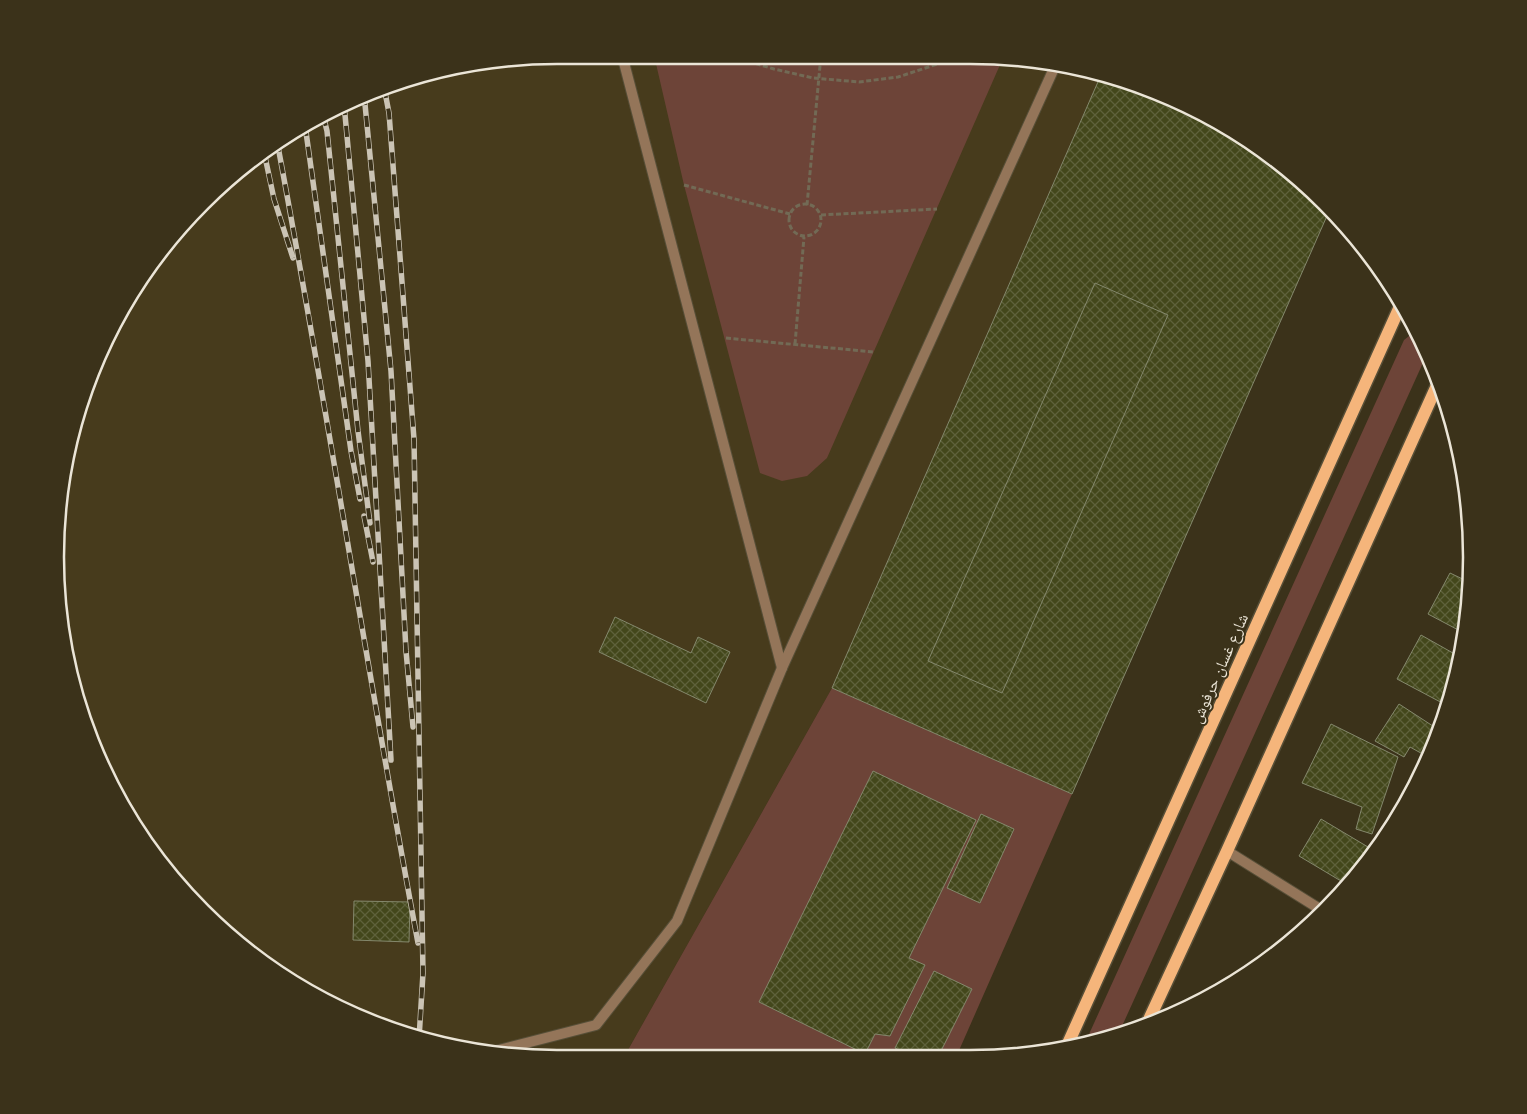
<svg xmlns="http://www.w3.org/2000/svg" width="1527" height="1114" viewBox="0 0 1527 1114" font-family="Raleway,'Noto Naskh Arabic',sans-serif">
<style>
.built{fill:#473b1c}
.grass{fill:#6d4438}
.building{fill:url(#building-cross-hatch);stroke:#84886c}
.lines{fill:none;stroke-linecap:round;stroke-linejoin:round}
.service-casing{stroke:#574f38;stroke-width:12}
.minor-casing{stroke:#574f38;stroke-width:12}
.primary-casing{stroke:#574f38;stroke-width:15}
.path{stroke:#726a55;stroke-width:3;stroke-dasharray:5 2.5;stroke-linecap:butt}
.service{stroke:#947559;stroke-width:10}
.minor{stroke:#947559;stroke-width:10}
.primary{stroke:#f5b57b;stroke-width:12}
.rail-casing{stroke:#cbc4b5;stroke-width:5.5}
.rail{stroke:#3b321a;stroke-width:4;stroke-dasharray:11;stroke-linecap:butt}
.labels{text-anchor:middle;stroke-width:4;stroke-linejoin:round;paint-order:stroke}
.street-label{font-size:16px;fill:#ebe5d7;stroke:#3b321a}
.rim{fill:none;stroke:#ebe5d7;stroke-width:2.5}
</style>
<defs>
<pattern id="building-cross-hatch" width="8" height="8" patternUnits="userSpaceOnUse" patternTransform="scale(1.25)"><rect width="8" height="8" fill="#43471b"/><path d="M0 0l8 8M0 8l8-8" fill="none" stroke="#5e613b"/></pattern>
</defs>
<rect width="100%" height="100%" fill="#3b321a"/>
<!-- built -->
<path class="built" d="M557,55H970L1068,65L1101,75L832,688L624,1057L524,1058L427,1042L335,1007L251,955L179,888L122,808L93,749L59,622L56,524L65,459L107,335L180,226L278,139L365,93L427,72Z"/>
<!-- grass -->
<path class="grass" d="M654,55H970L1003,58L827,458L807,476L782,481L760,473L684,185Z
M1413,333L1418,336L1427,354L1118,1035L1085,1043L1404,340Z
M832,688L1072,794L957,1055L624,1057Z"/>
<!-- building -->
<path class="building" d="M1101,75L1162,93L1221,122L1301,179L1330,209L1072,794L832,688Z
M1095,283L1168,315L1002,693L928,661Z
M1450,573L1471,583L1464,633L1428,614Z
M615,617L691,653L698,637L730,652L706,703L599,652Z
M1421,635L1460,657L1455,687L1448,706L1397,679Z
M1399,704L1439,730L1428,757L1410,747L1404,757L1375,741Z
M1331,724L1398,757L1372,834L1356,829L1362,807L1302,783Z
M873,771L976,820L909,958L925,965L890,1036L875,1034L865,1054L759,1002Z
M1393,810L1399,814L1368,863L1357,874Z
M981,814L1014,829L980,903L947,888Z
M1321,819L1368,847L1346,884L1299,856Z
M354,901L410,902L409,942L353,940Z
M934,971L972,989L939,1055H911L895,1048Z"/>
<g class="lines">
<defs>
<path id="service" d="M622,55L782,668"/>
<path id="minor" d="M1227,851L1323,911
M491,1052L596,1025L677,921L782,668L1056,64"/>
<path id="primary" d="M1146,1026L1227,851L1439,381
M1066,1048L1402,302"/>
</defs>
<!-- service casing -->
<use href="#service" class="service-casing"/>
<!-- minor casing -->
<use href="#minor" class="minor-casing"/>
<!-- primary casing -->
<use href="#primary" class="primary-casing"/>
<!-- path -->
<path class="path" d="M727,55L774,69L813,78L859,82L898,77L965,55
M684,185L790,214
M789 220a16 16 0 1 1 32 0a16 16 0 1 1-32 0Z
M807,205L821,55
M821,215L937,209
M726,338L874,352
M795,344L804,237"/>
<!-- service -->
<use href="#service" class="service"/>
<!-- minor -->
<use href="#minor" class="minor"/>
<!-- primary -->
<use href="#primary" class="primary"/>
<defs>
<path id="rail" d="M384,87L389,113L414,439L423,973L419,1039
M364,94L391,371L406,651L413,727
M344,104L368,361L391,760
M323,115L327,131L358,431L370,523
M305,125L351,451L360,499
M277,141C327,408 368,676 418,943
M264,152L274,199L293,258
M364,516L373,562"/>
</defs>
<!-- rail casing -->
<use href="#rail" class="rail-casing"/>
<!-- rail -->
<use href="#rail" class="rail"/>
</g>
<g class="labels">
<!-- street labels -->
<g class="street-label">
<text transform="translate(1219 668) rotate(-66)" y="6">شارع غسان حرفوش</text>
</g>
</g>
<!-- crop -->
<path d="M0 0H1527V1114H0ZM557 64H970A493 493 0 0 1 1463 557V557A493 493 0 0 1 970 1050H557A493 493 0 0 1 64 557V557A493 493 0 0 1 557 64Z" fill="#3b321a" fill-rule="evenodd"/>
<path class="rim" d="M557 64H970A493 493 0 0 1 1463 557V557A493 493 0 0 1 970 1050H557A493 493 0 0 1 64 557V557A493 493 0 0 1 557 64Z"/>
</svg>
